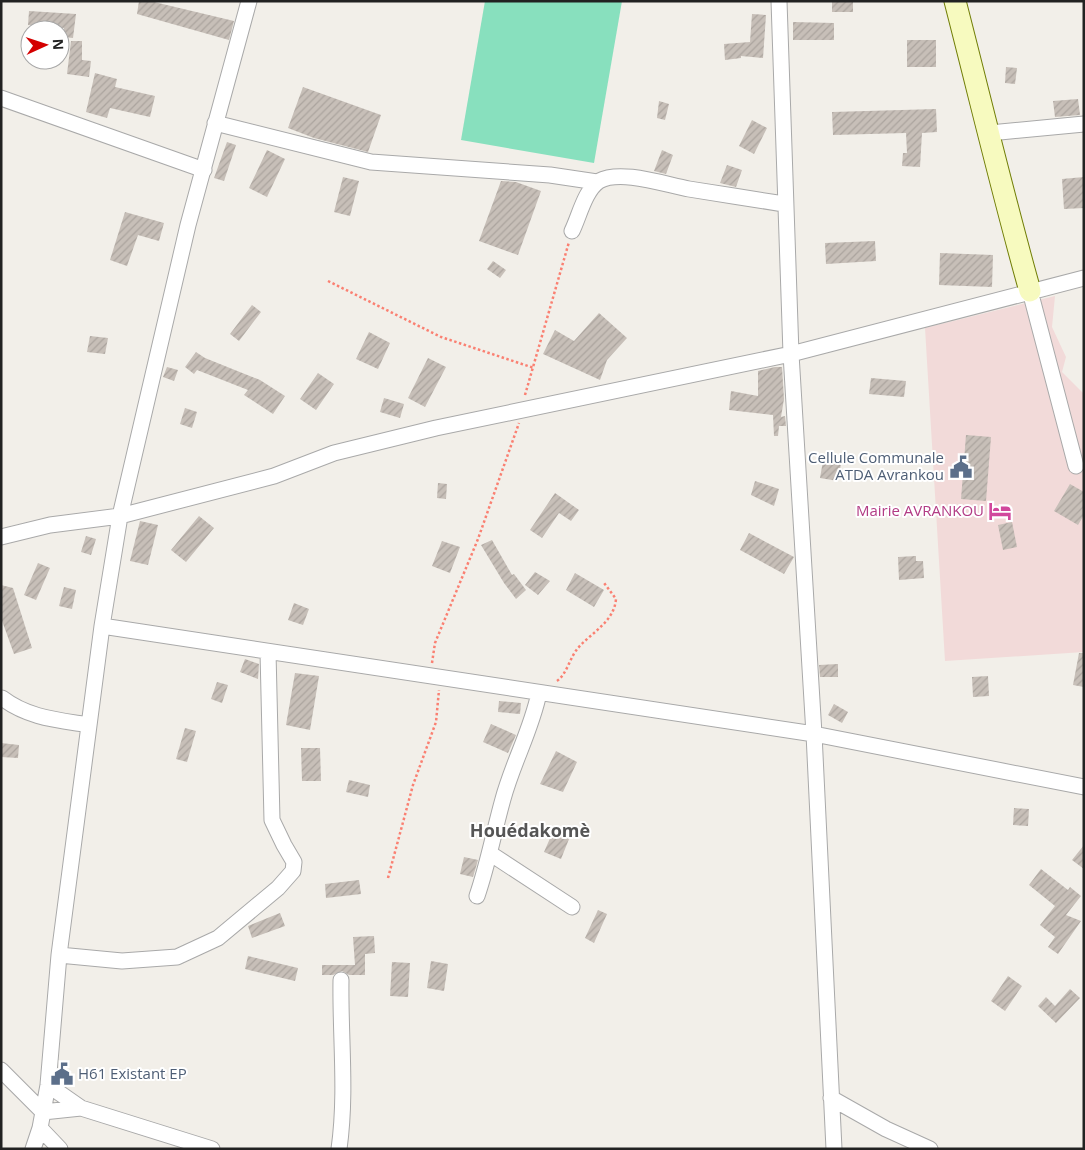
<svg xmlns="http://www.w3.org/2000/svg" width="1085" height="1150" viewBox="0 0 1085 1150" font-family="'Open Sans',sans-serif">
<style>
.commercial{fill:#f2dad9}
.pitch{fill:#88e0be}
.building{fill:url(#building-hatch)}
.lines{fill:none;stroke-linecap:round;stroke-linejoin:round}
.street-casing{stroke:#a9a9a9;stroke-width:17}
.secondary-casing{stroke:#707d05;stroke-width:23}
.path{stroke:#fa8072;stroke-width:2.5;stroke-dasharray:2.5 2.5;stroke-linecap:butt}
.street{stroke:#fff;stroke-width:15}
.secondary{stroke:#f7fabf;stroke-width:21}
.labels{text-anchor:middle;stroke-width:4;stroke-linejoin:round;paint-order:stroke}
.service-label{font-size:15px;fill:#4e5e75;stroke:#fff;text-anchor:end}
.hotel-label{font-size:15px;fill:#b23c85;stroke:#fff;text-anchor:end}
.quarter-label{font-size:18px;font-weight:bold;fill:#555;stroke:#fff}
</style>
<defs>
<pattern id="building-hatch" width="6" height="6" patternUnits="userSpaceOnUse" patternTransform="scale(1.25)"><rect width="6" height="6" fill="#c7bfb8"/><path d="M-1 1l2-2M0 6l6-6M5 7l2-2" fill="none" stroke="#aba49e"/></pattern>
</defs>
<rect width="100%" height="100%" fill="#f2efe9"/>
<!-- commercial -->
<path class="commercial" d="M1055,296L1052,327L1066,357L1062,372L1084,394V652L945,661L925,328Z"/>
<!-- pitch -->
<path class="pitch" d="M485,1H622L594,163L461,140Z"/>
<!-- building -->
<path class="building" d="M139,1H150L234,21L229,40L137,14Z
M832,1H853V12H832Z
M29,11L76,14L73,38L63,37L64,28L28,25Z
M752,14L766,15L763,58L741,56V58L725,60L724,44L750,42Z
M793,22L834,23V40H793Z
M907,40H936V67H907Z
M71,41H82V60L91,61L89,77L67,74Z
M1006,67L1017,68L1015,84L1005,83Z
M95,73L117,79L115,87L155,96L150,117L110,108L107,118L86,112Z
M303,87L381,115L368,152L314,138L288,128Z
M1078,99L1080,115L1055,117L1053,101Z
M659,101L669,104L665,120L657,118Z
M936,109L937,132L922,133L920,167L902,166L903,153H907L906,133L833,135L832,112Z
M752,120L767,128L754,154L739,146Z
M227,142L236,145L224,181L214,178Z
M267,150L285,159L267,197L249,188Z
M662,150L673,155L666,174L654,171Z
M727,165L742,170L736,187L720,183Z
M343,177L359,181L350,216L334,212Z
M1084,177V208L1064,209L1062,179Z
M501,181L516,182L541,191L518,255L479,241Z
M125,212L164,223L159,241L138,235L127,266L110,260Z
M875,241L876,261L826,264L825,243Z
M940,253L993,255L992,287L939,285Z
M493,261L506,270L500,278L487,269Z
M252,305L261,312L239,341L230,334Z
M599,313L627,338L607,360L600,380L543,354L555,330L574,341Z
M369,332L390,343L378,369L356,359Z
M90,336L108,338L105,354L87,352Z
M196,352L205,358L260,380L285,396L273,414L244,395L248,390L197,370L194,374L185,367Z
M428,358L446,367L425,407L408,398Z
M167,367L178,370L174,381L163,377Z
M775,367H782L784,399L781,417L785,416L786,426H779L778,436H774L773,415L729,410L731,391L758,396V371Z
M318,373L334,384L316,410L300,399Z
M871,378L906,381L904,397L869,394Z
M384,398L404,404L400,418L380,412Z
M185,408L197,412L192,428L180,424Z
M966,435L991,437L986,501L961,499Z
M823,461L841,464L838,481L820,478Z
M755,481L779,489L774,506L751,495Z
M438,483L447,484L446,499L437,498Z
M1070,484L1084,492V515L1078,525L1054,511Z
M555,493L579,510L571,521L559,513L542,538L530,530Z
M199,516L214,528L186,562L171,550Z
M140,521L158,525L148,565L130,561Z
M1012,522L1017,547L1003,550L998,525Z
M749,533L794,557L784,574L740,550Z
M86,536L96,539L91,555L81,552Z
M492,540L512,575L514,574L526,590L516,599L504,583L481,545Z
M442,541L460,547L450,573L432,566Z
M916,556V561H923L924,578L899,580L898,557Z
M38,563L50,568L36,600L24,595Z
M535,572L550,581L538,595L525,585Z
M575,573L604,590L594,607L566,590Z
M1,585L13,588L32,648L14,654L1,618Z
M64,587L76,590L72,609L59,606Z
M294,603L309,609L303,625L288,620Z
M1079,653H1084V687L1073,685Z
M245,659L259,664L258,679L240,672Z
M838,664V677H820L819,665Z
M295,673L319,676L310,730L286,725Z
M988,676L989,696L973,697L972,677Z
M217,682L228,685L222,703L211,699Z
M499,701L521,703L520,714L498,712Z
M834,704L848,712L842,723L828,715Z
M491,724L516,735L508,753L483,742Z
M185,728L196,731L187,762L176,759Z
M1,743L19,745L18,758L1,757Z
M301,748H320L321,781H302Z
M556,751L577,762L563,792L540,784Z
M349,780L370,785L368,797L346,792Z
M1014,808L1029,809L1028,826L1013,825Z
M555,827L571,834L561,859L544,852Z
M1084,845V869L1072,860Z
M464,857L478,860L473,877L460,874Z
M1041,869L1068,890L1070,887L1081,896L1066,915L1081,921L1058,954L1048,947L1055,937L1040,925L1055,906L1029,885Z
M359,880L361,894L326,898L325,884Z
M598,910L607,914L594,943L585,938Z
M280,913L285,926L252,938L248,926Z
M374,936L375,953L365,954V975H349L342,971L333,975H322V965H355L353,937Z
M248,956L298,968L295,981L245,969Z
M431,961L448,964L444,991L427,988Z
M392,962L410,963L408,997L390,996Z
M1008,976L1022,986L1005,1011L991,1001Z
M1070,989L1080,998L1056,1023L1038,1006L1046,997L1055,1006Z"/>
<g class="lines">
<defs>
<path id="street" d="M779,1L791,354L814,734L834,1149
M1,98L204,170
M215,123L371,162L550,175L597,182
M990,133L1084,124
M572,231C579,217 585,190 599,181C621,169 666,185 689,189C721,194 752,199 784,204
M1030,291L1076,466
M1,537L50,525L120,516L274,476L334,453L436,428L791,354L1084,278
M102,626L814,734L1084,787
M2,698C28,718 58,720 89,725
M491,854L572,907
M477,896C488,864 494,831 503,799C513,762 531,731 539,693
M59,955L122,961L177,957L218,938L278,888L293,871L294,862L284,845L272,820L268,652
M1,1070L43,1112L81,1108
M48,1085L81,1108L212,1149
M831,1098L886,1129L930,1149
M40,1128L60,1149
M33,1149L40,1128L48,1085L59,955L102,626L120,516L188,225L249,1
M339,1149C347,1092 340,1036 341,980"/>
<path id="secondary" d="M955,1C980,98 1003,195 1030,291"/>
</defs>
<!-- street casing -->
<use href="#street" class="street-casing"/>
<!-- secondary casing -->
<use href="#secondary" class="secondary-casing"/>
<!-- path -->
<path class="path" d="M328,281L441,337L534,368
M525,395L569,242
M432,663L435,643L478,539L519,423
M557,681C567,674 570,657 578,648C592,632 614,622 616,599L604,583
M388,878L413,785L436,722L439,690"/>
<!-- street -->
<use href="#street" class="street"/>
<!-- secondary -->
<use href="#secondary" class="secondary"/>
</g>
<!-- icons -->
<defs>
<symbol id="civic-bare" viewBox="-9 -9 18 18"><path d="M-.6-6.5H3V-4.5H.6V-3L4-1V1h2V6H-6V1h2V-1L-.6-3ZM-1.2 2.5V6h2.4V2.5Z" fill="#5c6f8a" stroke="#fff" stroke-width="2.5" paint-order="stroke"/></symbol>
<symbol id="hotel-bare" viewBox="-9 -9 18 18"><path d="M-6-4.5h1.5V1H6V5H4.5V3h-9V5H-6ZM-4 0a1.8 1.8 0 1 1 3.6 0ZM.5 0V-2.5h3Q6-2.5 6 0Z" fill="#d1479c" stroke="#fff" stroke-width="2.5" paint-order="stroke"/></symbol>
</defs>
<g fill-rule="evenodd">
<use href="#civic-bare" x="945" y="451" width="32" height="32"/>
<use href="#hotel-bare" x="984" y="495" width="32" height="32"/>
<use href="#civic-bare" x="46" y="1058" width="32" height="32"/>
</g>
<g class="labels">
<!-- service labels -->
<g class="service-label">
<text x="944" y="463">Cellule Communale<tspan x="944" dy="17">ATDA Avrankou</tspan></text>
<text x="78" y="1079" text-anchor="start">H61 Existant EP</text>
</g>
<!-- hotel labels -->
<g class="hotel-label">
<text x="984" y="516">Mairie AVRANKOU</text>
</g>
<!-- quarter labels -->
<g class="quarter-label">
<text x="530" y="837">Houédakomè</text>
</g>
</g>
<!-- border -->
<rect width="1085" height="1150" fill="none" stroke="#222222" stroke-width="5"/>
<!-- north arrow -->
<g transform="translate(45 45) rotate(87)"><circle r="24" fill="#ffffff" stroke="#a7a7a7"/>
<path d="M0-4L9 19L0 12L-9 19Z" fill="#d40000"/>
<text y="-8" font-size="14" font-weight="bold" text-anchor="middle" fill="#222222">N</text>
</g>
</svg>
